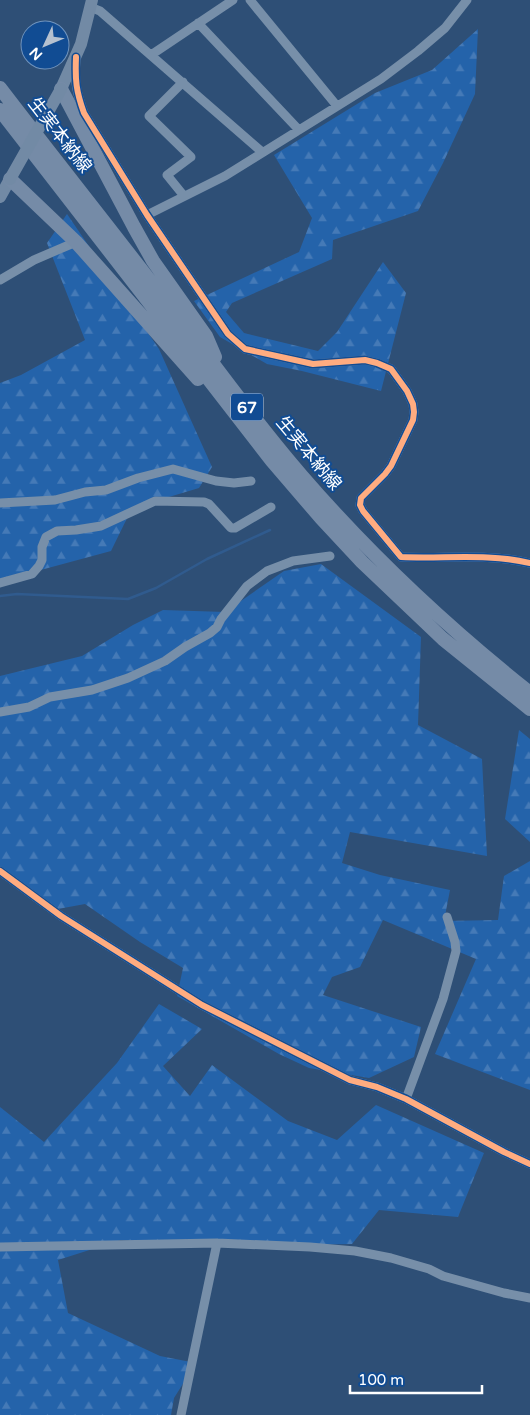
<svg xmlns="http://www.w3.org/2000/svg" width="530" height="1415" viewBox="0 0 530 1415" font-family="'Varela Round','Noto Sans JP',sans-serif">
<style>
.forest{fill:url(#forest-firs)}
.lines{fill:none;stroke-linecap:round;stroke-linejoin:round}
.stream{stroke:#305b8e;stroke-width:2.5}
.street{stroke:#778fa9;stroke-width:9}
.secondary{stroke:#728aa5;stroke-width:12}
.primary{stroke:#758ba7;stroke-width:14}
.secondary-bridge{stroke:#728aa5;stroke-width:12}
.cycleway-casing{stroke:#114c93;stroke-width:9}
.cycleway{stroke:#ffac80;stroke-width:6}
.labels{text-anchor:middle;stroke-width:4;stroke-linejoin:round;paint-order:stroke}
.shield{fill:#114c93;stroke:#b8c9df;stroke-width:1}
.shield-label{font-size:16px;font-weight:bold;fill:#fff}
.street-label{font-size:18px;fill:#fff;stroke:#114c93}
</style>
<defs>
<pattern id="forest-firs" width="22" height="20" patternUnits="userSpaceOnUse" patternTransform="scale(1.25)"><rect width="22" height="20" fill="#2463aa"/><path d="M5 1l3.5 6h-7zM16 11l3.5 6h-7z" fill="#457ab7"/></pattern>
</defs>
<rect width="100%" height="100%" fill="#2e4f76"/>
<!-- forest -->
<path class="forest" d="M478,29L475,94L443,163L418,211L333,240L332,259L232,303L226,312L244,333L318,351L337,332L383,262L406,293L381,391L302,371L267,364L220,337L194,301L299,252L312,218L274,155L375,93L432,70Z
M67,214L159,349L212,467L199,488L132,508L111,551L0,581V383L21,375L85,340L47,243Z
M321,564L421,637L418,725L482,759L487,856L350,832L342,863L380,875L450,890L444,921L498,920L504,876L530,861V1090L435,1054L476,959L383,920L360,967L332,977L323,995L421,1027L414,1057L369,1078L309,1068L279,1054L177,996L183,968L140,942L85,904L47,911L0,872V676L82,656L133,625L163,610L225,612L284,571Z
M519,730L530,739V842L505,819Z
M159,1004L202,1029L163,1066L190,1096L212,1065L288,1121L337,1140L376,1105L484,1153L458,1217L379,1210L352,1244L246,1246L121,1240L58,1260L68,1313L160,1356L196,1363L174,1398L171,1415H0V1107L44,1142L117,1063Z"/>
<g class="lines">
<!-- stream -->
<path class="stream" d="M0,596L17,594L128,599L156,588L207,559L270,530"/>
<!-- street -->
<path class="street" d="M250,0L337,106
M90,7L100,11L262,152
M198,23L299,130
M151,55L233,0
M76,61C74,81 77,94 84,113L147,215L228,334L245,349L313,364L365,360L377,363L391,369L407,391L413,404L414,412L413,420L391,466L385,474L361,498L360,505L363,511L401,557C444,559 488,553 530,563
M183,82L149,116L191,157L167,175L184,196
M147,215L225,176L381,79L418,51L445,28L467,0
M0,280L34,260L76,242
M0,503L55,500L85,492L106,490L138,478L173,469L216,481L234,483L251,481
M0,583L32,574L39,566L42,560V547L46,537L57,531L76,530L101,526L155,501L204,502L209,504L231,528H235L271,507
M0,712L29,707L50,697L92,690L128,678L165,661L185,647L210,633L217,627L221,619L247,586L267,571L293,561L330,556
M0,871L61,916L202,1005L350,1080L377,1087L406,1099L504,1152L530,1164
M406,1099L443,999L456,951L455,942L447,917
M0,1247L217,1243L310,1247L355,1251L391,1258L429,1269L443,1276L504,1293L530,1298
M181,1415L217,1243"/>
<!-- secondary -->
<path class="secondary" d="M61,89L81,44L92,0
M0,197L10,179"/>
<!-- primary -->
<path class="primary" d="M0,88C55,160 112,231 167,303C211,360 253,420 301,475C370,555 447,627 530,693
M61,89L134,227L153,261L206,336L215,357
M0,110L272,461L321,518L362,562L443,639L530,709
M10,179L76,242L198,379"/>
<!-- secondary-bridge -->
<path class="secondary-bridge" d="M10,179L61,89"/>
<defs>
<path id="cycleway" d="M76,57C75,80 76,91 84,113L147,215L228,334L245,349L313,364L365,360L377,363L391,369L407,391L413,404L414,412L413,420L391,466L385,474L361,498L360,505L363,511L401,557C444,559 488,553 530,563
M0,871L61,916L202,1005L350,1080L377,1087L406,1099L504,1152L530,1164"/>
</defs>
<!-- cycleway casing -->
<use href="#cycleway" class="cycleway-casing"/>
<!-- cycleway -->
<use href="#cycleway" class="cycleway"/>
</g>
<g class="labels">
<!-- shield labels -->
<rect class="shield" x="231" y="393.5" width="32" height="27" rx="4"/>
<g class="shield-label">
<text x="247" y="413">67</text>
</g>
<!-- street labels -->
<g class="street-label">
<text transform="translate(60 135) rotate(52)" y="6">生実本納線</text>
<text transform="translate(309 453) rotate(50)" y="6">生実本納線</text>
</g>
</g>
<!-- north arrow -->
<g transform="translate(45 45) rotate(226)"><circle r="24" fill="#114c93" stroke="#7094be"/>
<path d="M0-4L9 19L0 12L-9 19Z" fill="#b6c1cf"/>
<text y="-8" font-size="14" font-weight="bold" text-anchor="middle" fill="#ffffff">N</text>
</g>
<!-- scale -->
<path d="M350 1385v8h132v-8" fill="none" stroke="#ffffff" stroke-width="2.5"/>
<text x="358" y="1385" font-size="15" fill="#ffffff" stroke="#114c93" stroke-width="4" paint-order="stroke">100 m</text>
</svg>
